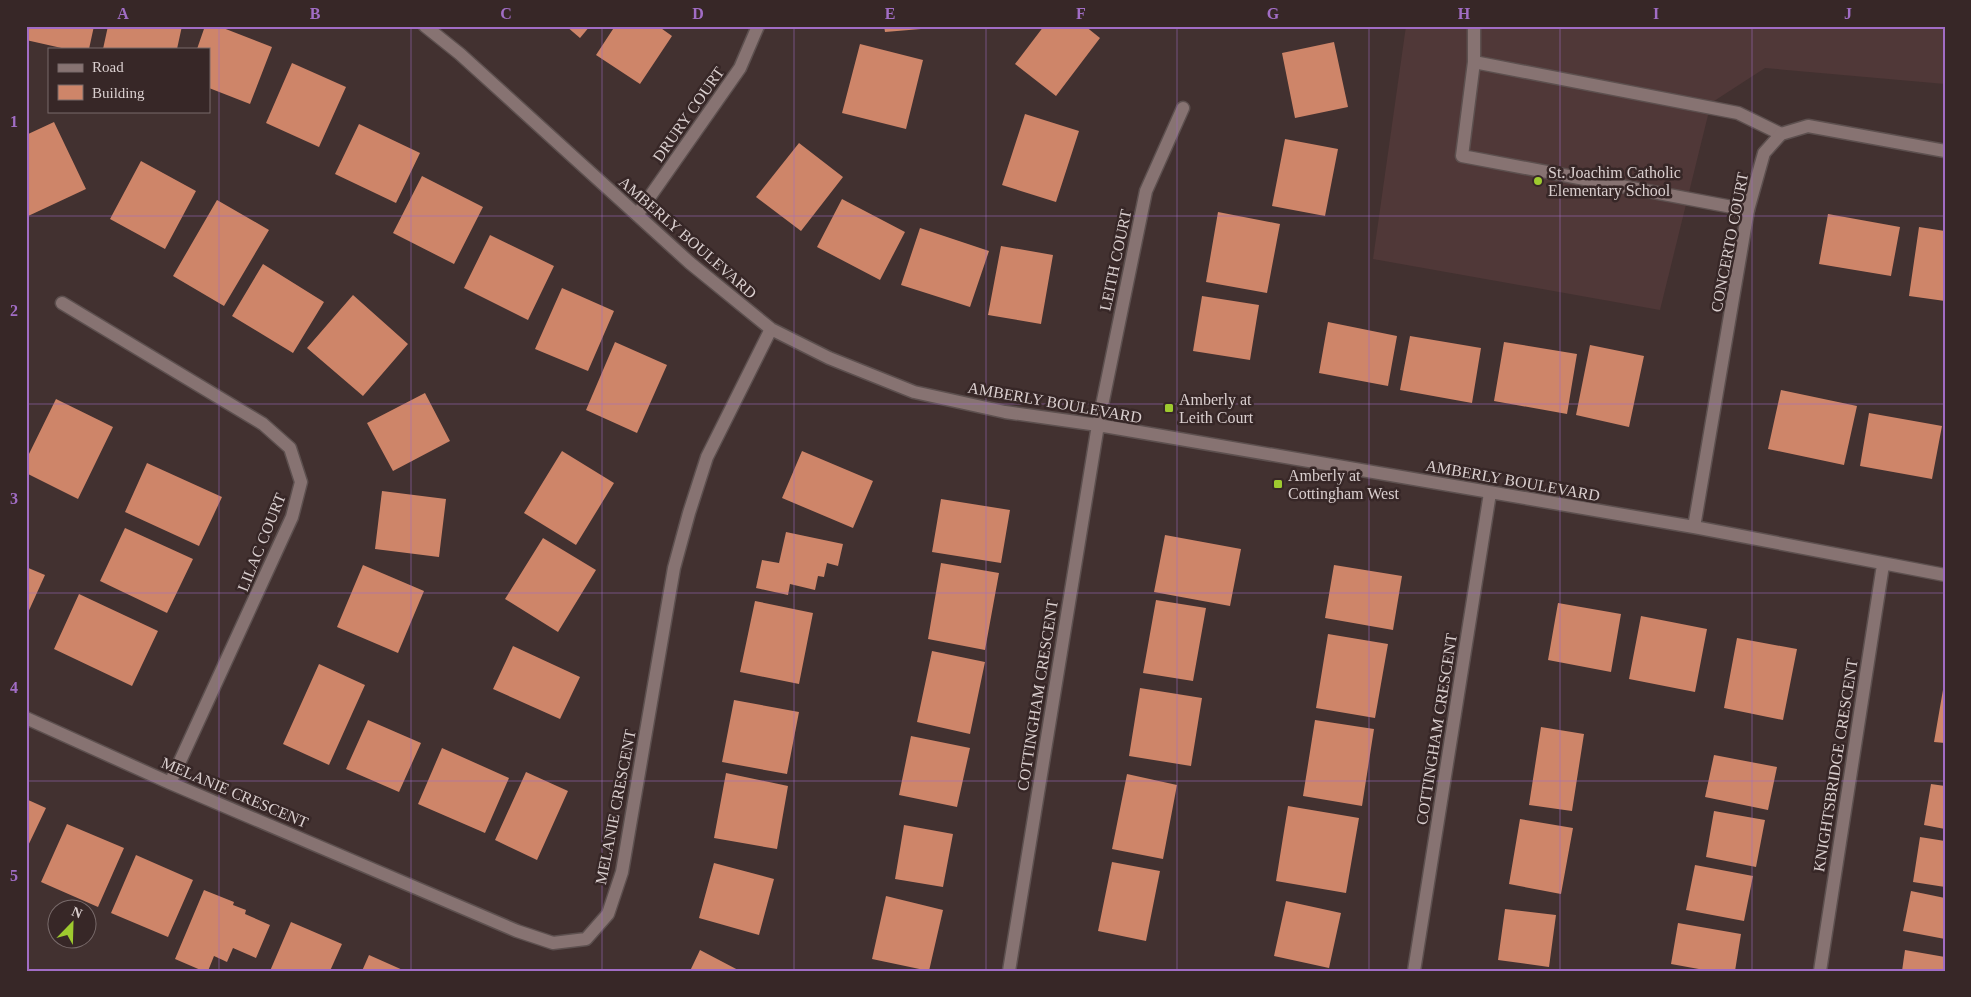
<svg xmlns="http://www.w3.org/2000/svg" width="1971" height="997" viewBox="0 0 1971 997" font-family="'Times New Roman',serif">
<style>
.built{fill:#503838}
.building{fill:#ce8569}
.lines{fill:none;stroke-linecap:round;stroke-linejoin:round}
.service-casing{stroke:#5d504f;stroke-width:15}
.minor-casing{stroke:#5d504f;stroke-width:15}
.service{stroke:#877372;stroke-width:12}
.minor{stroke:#877372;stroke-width:12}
.grid{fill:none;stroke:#a16dc5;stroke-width:1;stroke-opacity:0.55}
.poi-dot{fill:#9eca2f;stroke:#372727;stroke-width:2}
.labels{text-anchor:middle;stroke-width:5;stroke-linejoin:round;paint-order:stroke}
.street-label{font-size:16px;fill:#dacfcf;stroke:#372727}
.poi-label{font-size:16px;fill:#dacfcf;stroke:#372727;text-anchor:start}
.neatline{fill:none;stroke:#a16dc5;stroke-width:2}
.grid-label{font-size:16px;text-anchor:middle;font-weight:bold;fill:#a16dc5}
</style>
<rect width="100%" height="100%" fill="#423130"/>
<!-- built -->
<path class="built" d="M1406,26H1945V84L1765,68L1711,103L1660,310L1373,259Z"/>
<!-- building -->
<path class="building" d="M26,26H94L89,49H66L26,40Z
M108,26H182L177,49H103Z
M205,26H218L272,47L250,104L209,88V49H197Z
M566,26H590L580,38Z
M615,26H658L672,36L640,84L596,55Z
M884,26H933V28L885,32Z
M1044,26H1085L1100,38L1056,96L1015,64Z
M1334,42L1348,107L1295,118L1282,53Z
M860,44L923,60L906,129L842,113Z
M292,63L346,87L319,147L266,123Z
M1025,114L1079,131L1056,202L1002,185Z
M54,122L86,189L26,217V135Z
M359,124L420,153L396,203L335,174Z
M1285,139L1338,149L1325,216L1272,206Z
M799,143L843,177L801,231L756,197Z
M141,161L196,191L165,249L110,219Z
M422,176L483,207L454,264L393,233Z
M842,199L905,232L880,280L817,247Z
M217,200L269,230L224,306L173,276Z
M1218,212L1280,224L1267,293L1206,282Z
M1828,214L1900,227L1891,276L1819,264Z
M1919,227L1945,231V301L1909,296Z
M920,228L989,251L970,307L901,285Z
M490,235L554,266L528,320L464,288Z
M1001,246L1053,255L1041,324L988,315Z
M263,264L324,302L293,353L232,316Z
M562,288L614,311L588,371L535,349Z
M353,295L408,344L363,396L307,348Z
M1202,296L1259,305L1250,360L1193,351Z
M1328,322L1397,336L1388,386L1319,373Z
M1410,336L1481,348L1472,403L1400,390Z
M615,342L667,365L637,433L586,410Z
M1504,342L1577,354L1567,414L1494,401Z
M1590,345L1644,356L1629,427L1576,415Z
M1781,390L1857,406L1844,465L1768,449Z
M425,393L450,441L393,471L367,423Z
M56,399L113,427L78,499L26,473V460Z
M1869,413L1942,426L1932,479L1860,466Z
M562,451L614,483L576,545L524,513Z
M802,451L873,481L853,528L782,498Z
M147,463L222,497L199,546L125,512Z
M382,491L446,499L439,557L375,549Z
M941,499L1010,510L1001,563L932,552Z
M125,528L193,559L167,613L100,581Z
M786,532L843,544L838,566L827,563L824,577L818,576L815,590L790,584L788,595L756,588L762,560L779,563Z
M1165,535L1241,549L1230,606L1154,592Z
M543,538L596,570L558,632L505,599Z
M941,563L999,573L985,650L928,639Z
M363,565L424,591L398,653L337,627Z
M1334,565L1402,576L1393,630L1325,618Z
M26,567L45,575L26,617Z
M79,594L158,631L132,686L54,649Z
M1156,600L1206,608L1193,681L1143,673Z
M755,601L813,613L799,684L740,672Z
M1558,603L1621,614L1611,672L1548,660Z
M1641,616L1707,629L1695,692L1629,679Z
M1328,634L1388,644L1375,718L1316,708Z
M1737,638L1797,649L1783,720L1724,708Z
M513,646L580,677L560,719L493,689Z
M932,651L985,662L970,734L917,722Z
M319,664L365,685L329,765L283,744Z
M1944,684H1945V743L1934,742Z
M1140,688L1202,698L1191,766L1129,756Z
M734,700L799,712L787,774L722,762Z
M368,720L421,743L399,792L346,769Z
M1315,720L1374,729L1362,806L1303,796Z
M1541,727L1584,734L1572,811L1529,805Z
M911,736L970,748L957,807L899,795Z
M442,748L509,778L485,833L418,804Z
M1714,755L1777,767L1768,810L1705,797Z
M526,772L568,791L537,860L495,840Z
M726,773L788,786L777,849L714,838Z
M1127,774L1177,785L1163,859L1112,849Z
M1931,784L1945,786V829L1924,825Z
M26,799L46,808L26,850Z
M1288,806L1359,818L1346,893L1276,881Z
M1714,811L1765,820L1756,867L1706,857Z
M1520,819L1573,828L1561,894L1509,884Z
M67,824L124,848L98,907L41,882Z
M904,825L953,834L943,887L895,879Z
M1920,837L1945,841V887L1913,882Z
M136,855L193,880L168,937L111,913Z
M1112,862L1160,871L1146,941L1098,931Z
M714,863L774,879L759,935L699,918Z
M1695,865L1753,876L1744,921L1686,910Z
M204,890L234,902L233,905L246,910L245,914L270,925L256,958L233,948L227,962L214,956L208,971H203L175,959Z
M1911,891L1945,898V939L1903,931Z
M886,896L943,910L929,971L872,959Z
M1286,901L1341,913L1329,968L1274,956Z
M1505,909L1556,915L1549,967L1498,960Z
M291,922L342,944L330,971H270Z
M1678,923L1741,934L1735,971H1710L1671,964Z
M700,950L740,971H690Z
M1905,950L1945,957V971H1902Z
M369,955L405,971H362Z"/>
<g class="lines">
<defs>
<path id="service" d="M1474,26V62L1462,156L1748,210
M1474,62L1738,113L1781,134"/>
<path id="minor" d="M425,26L460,54L690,263L771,329L829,358L914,392L1005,412L1098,425L1694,527L1945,575
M637,215L740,68L758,26
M62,303L263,424L290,448L301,482L292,517L170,783
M1694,527L1748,210L1764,153L1781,134L1808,126L1945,151
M26,718L170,783L517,931L553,943L586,939L608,914L622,872L674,568L689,513L707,457L771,329
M1009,971L1098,425L1146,191L1183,108
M1414,971L1490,493
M1820,971L1883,565"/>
</defs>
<!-- service casing -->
<use href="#service" class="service-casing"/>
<!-- minor casing -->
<use href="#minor" class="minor-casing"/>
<!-- service -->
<use href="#service" class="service"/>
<!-- minor -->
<use href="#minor" class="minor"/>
</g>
<!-- grid -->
<path class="grid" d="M219,26V971M411,26V971M602,26V971M794,26V971M986,26V971M1177,26V971M1369,26V971M1560,26V971M1752,26V971M26,216H1945M26,404H1945M26,593H1945M26,781H1945"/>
<!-- markers -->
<g class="poi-dot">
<circle cx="1538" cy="181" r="5"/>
<rect x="1164" y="403" width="10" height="10" rx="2.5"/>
<rect x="1273" y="479" width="10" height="10" rx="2.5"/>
</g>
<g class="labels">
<!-- street labels -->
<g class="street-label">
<text transform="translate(688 114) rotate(-55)" y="6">DRURY COURT</text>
<text transform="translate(688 237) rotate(41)" y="6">AMBERLY BOULEVARD</text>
<text transform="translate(1729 242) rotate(-79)" y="6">CONCERTO COURT</text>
<text transform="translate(1115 260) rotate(-78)" y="6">LEITH COURT</text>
<text transform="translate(1055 402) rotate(10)" y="6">AMBERLY BOULEVARD</text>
<text transform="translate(1513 480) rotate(10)" y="6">AMBERLY BOULEVARD</text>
<text transform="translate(261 542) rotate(-68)" y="6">LILAC COURT</text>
<text transform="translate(1037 695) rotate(-81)" y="6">COTTINGHAM CRESCENT</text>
<text transform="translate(1436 729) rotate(-81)" y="6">COTTINGHAM CRESCENT</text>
<text transform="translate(1835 765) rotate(-81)" y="6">KNIGHTSBRIDGE CRESCENT</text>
<text transform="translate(235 792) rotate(23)" y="6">MELANIE CRESCENT</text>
<text transform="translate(615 807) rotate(-79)" y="6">MELANIE CRESCENT</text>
</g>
<!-- poi labels -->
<g class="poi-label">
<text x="1548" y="178">St. Joachim Catholic<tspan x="1548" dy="18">Elementary School</tspan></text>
<text x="1179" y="405">Amberly at<tspan x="1179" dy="18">Leith Court</tspan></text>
<text x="1288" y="481">Amberly at<tspan x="1288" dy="18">Cottingham West</tspan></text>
</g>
</g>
<!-- border -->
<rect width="1971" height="997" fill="none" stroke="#372727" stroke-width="55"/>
<!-- legend -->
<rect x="48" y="48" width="162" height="65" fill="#372727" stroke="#786a6a"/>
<rect x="58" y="64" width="25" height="8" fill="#877372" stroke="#786a6a"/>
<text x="92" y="72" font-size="15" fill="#dacfcf">Road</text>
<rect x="58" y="85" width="25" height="15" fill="#ce8569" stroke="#786a6a"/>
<text x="92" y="98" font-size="15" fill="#dacfcf">Building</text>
<!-- north arrow -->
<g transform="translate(72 924) rotate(23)"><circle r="24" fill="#372727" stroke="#786a6a"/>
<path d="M0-4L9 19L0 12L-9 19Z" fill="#9eca2f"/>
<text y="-8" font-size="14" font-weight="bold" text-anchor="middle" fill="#dacfcf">N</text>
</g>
<rect x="28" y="28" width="1916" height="942" class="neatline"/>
<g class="grid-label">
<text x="123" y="19">A</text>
<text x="315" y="19">B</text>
<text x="506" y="19">C</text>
<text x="698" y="19">D</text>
<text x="890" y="19">E</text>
<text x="1081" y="19">F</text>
<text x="1273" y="19">G</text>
<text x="1464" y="19">H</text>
<text x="1656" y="19">I</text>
<text x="1848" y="19">J</text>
<text x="14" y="127">1</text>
<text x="14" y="316">2</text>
<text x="14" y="504">3</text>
<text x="14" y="693">4</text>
<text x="14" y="881">5</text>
</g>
</svg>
